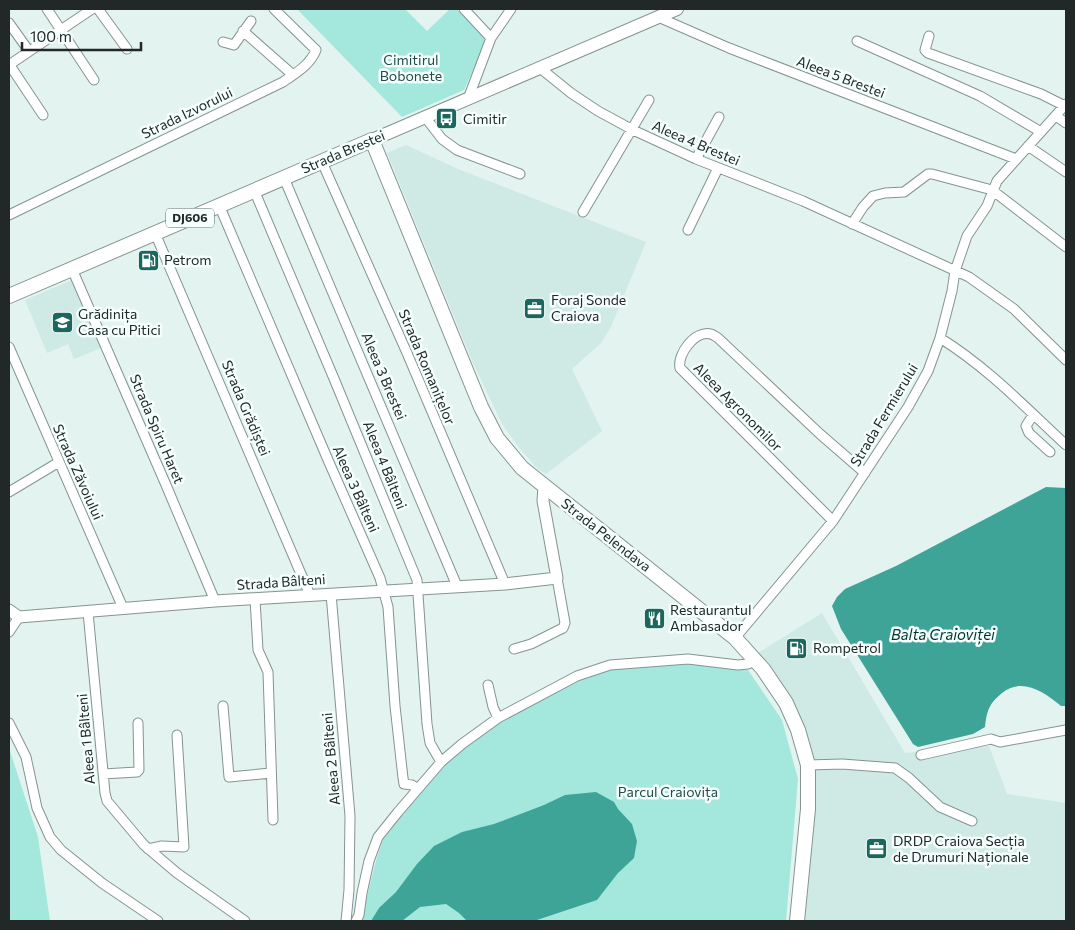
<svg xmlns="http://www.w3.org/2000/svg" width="1075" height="930" viewBox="0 0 1075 930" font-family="Commissioner,sans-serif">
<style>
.built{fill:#cfe9e5}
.green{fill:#a4e7dd}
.water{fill:#3ea498}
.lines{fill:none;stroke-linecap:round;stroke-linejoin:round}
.minor-casing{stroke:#849491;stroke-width:11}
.tertiary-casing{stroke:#849491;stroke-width:13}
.secondary-casing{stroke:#849491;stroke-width:14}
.primary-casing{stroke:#849491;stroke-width:16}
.minor{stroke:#fff;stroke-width:9}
.tertiary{stroke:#fff;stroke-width:11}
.secondary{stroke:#fff;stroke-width:12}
.primary{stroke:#fff;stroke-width:14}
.labels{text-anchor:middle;stroke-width:5;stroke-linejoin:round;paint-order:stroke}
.shield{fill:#f5fffd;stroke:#616867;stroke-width:1}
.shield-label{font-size:12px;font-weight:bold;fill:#222827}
.park-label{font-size:14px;fill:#204d47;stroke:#f5fffd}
.street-label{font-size:14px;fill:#222827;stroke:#f5fffd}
.poi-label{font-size:14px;fill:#222827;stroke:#f5fffd;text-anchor:start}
.water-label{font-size:15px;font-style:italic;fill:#033530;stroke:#f5fffd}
</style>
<rect width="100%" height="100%" fill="#e3f3f0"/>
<!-- built -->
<path class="built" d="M406,145L458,169L646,242L611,327L601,343L572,369L602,431L546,474L538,469L520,449L502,424L473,363L387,153Z
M72,280L101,348L74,359L68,344L47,353L25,300Z
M822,613L905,753L989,746L1007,794L1066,803V921H795L808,765L798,730L753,656Z"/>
<!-- green -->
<path class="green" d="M297,9H405L427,31L450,9H457L487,40L464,90L402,117Z
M690,662L748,670L782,720L798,779L786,921H361L375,864L383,840L420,792L457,753L499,722L579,679L611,668Z
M9,748L38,837L50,921H9Z"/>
<!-- water -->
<path class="water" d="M1046,487L1066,488V706H1061C1044,692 1022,677 1002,693C989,704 987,710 985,727L973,734L918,747L913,744L841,629L832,606L837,597L845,589L896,566Z
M596,792L614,802L618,809L632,824L637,841L634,858L618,873L597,900L534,921H467L459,913L446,904L420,907L402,921H371L379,908L396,892L417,864L434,846L462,832L494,824L544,805L565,795Z"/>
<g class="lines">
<defs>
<path id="minor" d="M47,9L94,80
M98,9L127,49
M464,9L491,38
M658,17L729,48L1016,159
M9,23L29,51
M243,31L293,75
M929,36L925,50L928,53L1041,94L1065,106
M857,41L980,96L1041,132
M223,42L234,45L251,21
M9,64L43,115
M9,65L92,9
M540,68L571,93L598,111L633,130L696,159L803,201L969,277L1014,309L1066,360
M468,99L491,38L511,9
M1056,116L1066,123
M425,117L442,139L457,150L520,174
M1028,146L1066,172
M696,159L719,117
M322,162L407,353L505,584
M284,178L457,586
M254,190L335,381L417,580L427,724L430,743L441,762
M219,205L328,460L380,578L388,607L395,706L403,778L404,784L412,785L418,789
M583,212L649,100
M9,215L283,82C296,73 310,65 316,50L274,9
M852,224L863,207L873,196L885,193L904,192L928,174H932L992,190L1066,247
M688,230L718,168
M155,233L310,595
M72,269L166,485L215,601
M940,338C987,367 1026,408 1066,445
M9,347L123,608
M1033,415L1026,426L1029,433L1050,452
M9,492L59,462
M833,521L680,368C677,354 695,330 711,334C714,335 716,337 718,338L820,434L865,473
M331,594L350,816L349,890L346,921
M255,599L258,650L268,672L273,820
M88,612L105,793L107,801L144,845L177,873L245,921
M9,632L19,617
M735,638L833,521L908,407L928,371L940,338L952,291L955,271L967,236L987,206L997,181L1066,104
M514,649L531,644L563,628L565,623L557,578
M488,685L493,707L498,718
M223,706L229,777L271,773
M9,723L26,757L37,808L50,837L61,850L102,883L158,921
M921,755L991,739L1000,742L1066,730
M808,765L842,764L895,768L909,778L940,807L972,821
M103,774L137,772L139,770L138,723
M148,849L162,846L184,847L177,735
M356,921L359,915L362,893L369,861L378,837L398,812L441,762L462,744L498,718L577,676L610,665L688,659L738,665L748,664L756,660"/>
<path id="tertiary" d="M9,610L19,617L215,601L505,584L557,578L543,501L544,486"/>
<path id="secondary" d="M372,140L677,9"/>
<path id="primary" d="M9,296L372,140L481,407L497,438L522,468L735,638L763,669L786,703L798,730L808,765V809L797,921"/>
</defs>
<!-- minor casing -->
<use href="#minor" class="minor-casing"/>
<!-- tertiary casing -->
<use href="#tertiary" class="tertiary-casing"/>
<!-- secondary casing -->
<use href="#secondary" class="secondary-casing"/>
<!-- primary casing -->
<use href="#primary" class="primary-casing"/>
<!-- minor -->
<use href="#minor" class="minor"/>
<!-- tertiary -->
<use href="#tertiary" class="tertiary"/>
<!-- secondary -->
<use href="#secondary" class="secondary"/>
<!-- primary -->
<use href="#primary" class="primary"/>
</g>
<!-- icons -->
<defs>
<symbol id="bus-square" viewBox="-11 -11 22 22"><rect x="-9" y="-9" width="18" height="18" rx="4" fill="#1b665d" stroke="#f5fffd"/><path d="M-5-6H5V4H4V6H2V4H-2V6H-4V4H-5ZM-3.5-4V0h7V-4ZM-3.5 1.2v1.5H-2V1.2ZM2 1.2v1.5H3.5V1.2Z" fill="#fff"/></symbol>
<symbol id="fuel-square" viewBox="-11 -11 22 22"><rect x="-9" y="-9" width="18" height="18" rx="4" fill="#1b665d" stroke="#f5fffd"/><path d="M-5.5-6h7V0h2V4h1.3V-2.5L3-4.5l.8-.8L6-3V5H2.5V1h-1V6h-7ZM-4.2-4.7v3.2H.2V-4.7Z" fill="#fff"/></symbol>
<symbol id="office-square" viewBox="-11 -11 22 22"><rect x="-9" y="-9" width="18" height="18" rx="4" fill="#1b665d" stroke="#f5fffd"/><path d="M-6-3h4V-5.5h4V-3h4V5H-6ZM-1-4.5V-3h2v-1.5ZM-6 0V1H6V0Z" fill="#fff"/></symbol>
<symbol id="school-square" viewBox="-11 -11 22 22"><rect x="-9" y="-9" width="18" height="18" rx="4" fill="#1b665d" stroke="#f5fffd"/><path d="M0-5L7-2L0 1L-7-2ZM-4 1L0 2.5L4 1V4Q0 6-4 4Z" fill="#fff"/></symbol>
<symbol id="restaurant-square" viewBox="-11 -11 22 22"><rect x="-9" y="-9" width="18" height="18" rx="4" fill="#1b665d" stroke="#f5fffd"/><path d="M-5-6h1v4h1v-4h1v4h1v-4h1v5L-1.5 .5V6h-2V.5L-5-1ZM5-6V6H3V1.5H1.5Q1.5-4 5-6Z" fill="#fff"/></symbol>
</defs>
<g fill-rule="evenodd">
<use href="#bus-square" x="434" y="106" width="25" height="25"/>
<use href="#fuel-square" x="136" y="248" width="25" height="25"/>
<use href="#office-square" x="522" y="296" width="25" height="25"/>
<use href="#school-square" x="50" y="310" width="25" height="25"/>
<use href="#restaurant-square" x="642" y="606" width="25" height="25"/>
<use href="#fuel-square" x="784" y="636" width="25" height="25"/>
<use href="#office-square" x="864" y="836" width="25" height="25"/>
</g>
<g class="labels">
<!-- shield labels -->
<rect class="shield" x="166" y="208.5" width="48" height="19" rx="4"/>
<g class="shield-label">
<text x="190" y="222">DJ606</text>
</g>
<!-- park labels -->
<g class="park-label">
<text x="411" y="65">Cimitirul<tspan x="411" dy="16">Bobonete</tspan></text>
<text x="668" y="797">Parcul Craiovița</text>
</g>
<!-- street labels -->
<g class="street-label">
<text transform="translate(841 77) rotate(21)" y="5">Aleea 5 Brestei</text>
<text transform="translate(187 113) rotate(-26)" y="5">Strada Izvorului</text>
<text transform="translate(696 143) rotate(23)" y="5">Aleea 4 Brestei</text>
<text transform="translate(343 152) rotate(-23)" y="5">Strada Brestei</text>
<text transform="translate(427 367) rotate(67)" y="5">Strada Romanițelor</text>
<text transform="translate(384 376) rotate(67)" y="5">Aleea 3 Brestei</text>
<text transform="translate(738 407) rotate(45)" y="5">Aleea Agronomilor</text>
<text transform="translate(246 408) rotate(67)" y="5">Strada Grădiștei</text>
<text transform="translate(884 415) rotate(-59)" y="5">Strada Fermierului</text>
<text transform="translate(157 429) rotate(67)" y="5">Strada Spiru Haret</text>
<text transform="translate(385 465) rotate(68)" y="5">Aleea 4 Bâlteni</text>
<text transform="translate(78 472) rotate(66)" y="5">Strada Zăvoiului</text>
<text transform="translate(356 489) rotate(66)" y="5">Aleea 3 Bâlteni</text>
<text transform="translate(606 535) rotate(38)" y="5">Strada Pelendava</text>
<text transform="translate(281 582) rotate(-4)" y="5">Strada Bâlteni</text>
<text transform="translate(86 739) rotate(-95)" y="5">Aleea 1 Bâlteni</text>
<text transform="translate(331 759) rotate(-95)" y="5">Aleea 2 Bâlteni</text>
</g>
<!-- poi labels -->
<g class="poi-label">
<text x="463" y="124">Cimitir</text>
<text x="164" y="265">Petrom</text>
<text x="551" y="305">Foraj Sonde<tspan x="551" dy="16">Craiova</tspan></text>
<text x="78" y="319">Grădinița<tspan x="78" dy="16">Casa cu Pitici</tspan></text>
<text x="670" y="615">Restaurantul<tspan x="670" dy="16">Ambasador</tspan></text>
<text x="813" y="653">Rompetrol</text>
<text x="893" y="846">DRDP Craiova Secția<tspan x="893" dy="16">de Drumuri Naționale</tspan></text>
</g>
<!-- water labels -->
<g class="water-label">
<text x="943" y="640">Balta Craioviței</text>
</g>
</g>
<!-- border -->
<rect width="1075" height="930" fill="none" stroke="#222827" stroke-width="20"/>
<!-- scale -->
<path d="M22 42v8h119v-8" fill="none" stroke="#222827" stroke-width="2.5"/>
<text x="30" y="42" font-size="15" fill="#222827" stroke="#f5fffd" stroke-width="4" paint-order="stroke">100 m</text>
</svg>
